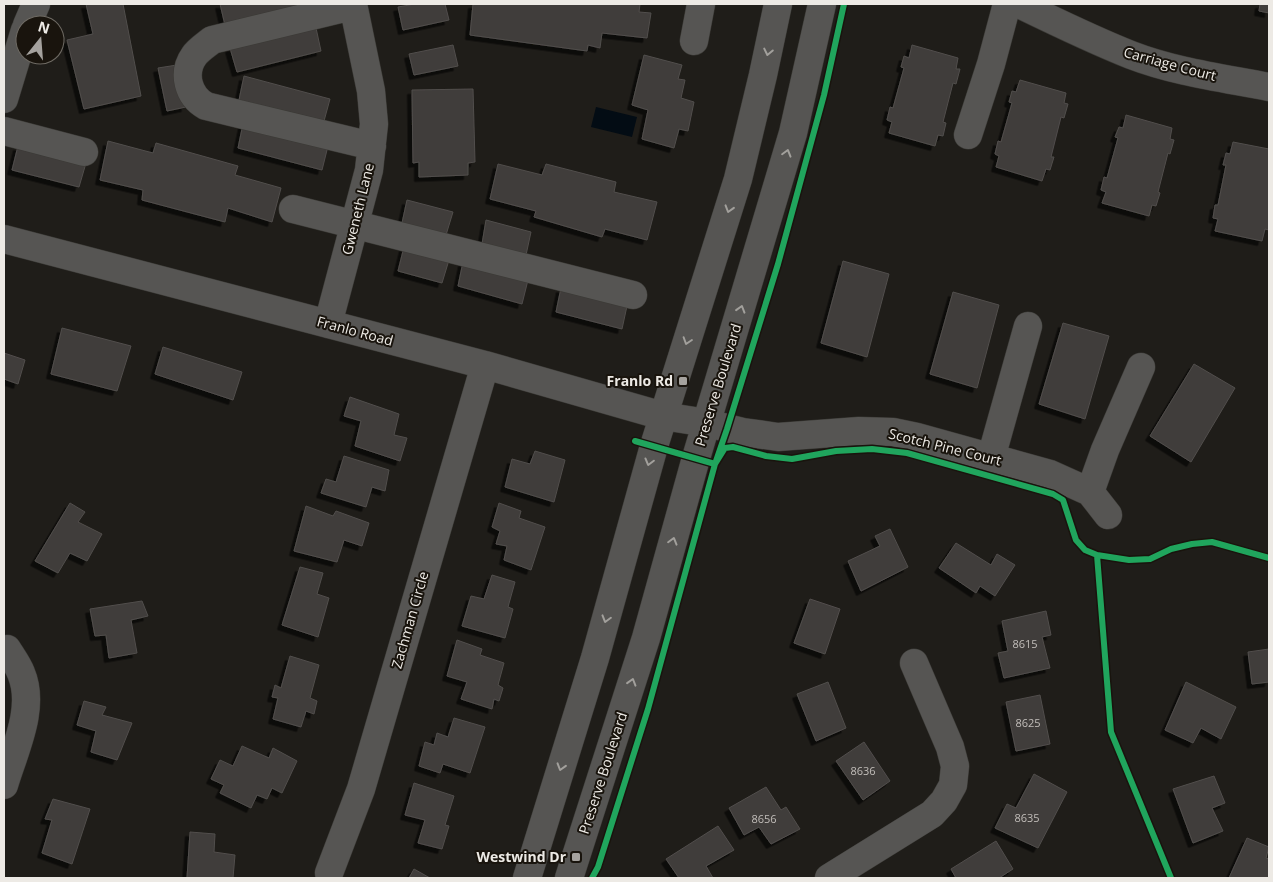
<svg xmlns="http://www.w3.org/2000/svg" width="1273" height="882" viewBox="0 0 1273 882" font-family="'Open Sans',sans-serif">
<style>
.water{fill:#030c14}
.building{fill:#3f3c3a;stroke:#514e4c;filter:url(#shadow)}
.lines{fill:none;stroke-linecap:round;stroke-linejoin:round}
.minor-casing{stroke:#3b3a36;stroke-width:29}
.minor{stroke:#565553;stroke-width:28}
.cycleway-casing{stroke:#19140d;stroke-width:9}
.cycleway{stroke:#20a55d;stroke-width:6}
.oneway{stroke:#a2a09c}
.poi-dot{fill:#a5a29e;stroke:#19140d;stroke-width:2}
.labels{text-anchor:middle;stroke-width:4;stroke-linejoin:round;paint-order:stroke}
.number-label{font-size:11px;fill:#c2beba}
.street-label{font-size:14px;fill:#edeae5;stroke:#19140d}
.poi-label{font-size:14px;font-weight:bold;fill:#edeae5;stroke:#19140d;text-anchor:end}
</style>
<defs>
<filter id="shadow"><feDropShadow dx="-4.5" dy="4.5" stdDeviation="0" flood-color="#0009"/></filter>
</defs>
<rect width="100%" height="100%" fill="#1f1d19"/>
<!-- water -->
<path class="water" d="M596,107L637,117L632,137L591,127Z"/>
<!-- building -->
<path class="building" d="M86,4H123L141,96L84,109L67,40L93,34Z
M220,4H310L225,25Z
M415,4H445L449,20L403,30L398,7Z
M473,4H640L639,12L651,13L647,38L602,33L600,48L588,45L587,51L470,35Z
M1260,4H1269V13L1259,11Z
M316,28L321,51L237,72L230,48Z
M453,45L458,66L414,75L409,54Z
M912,45L958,58L956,69H960L956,84L953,83L943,122L946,123L943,136L938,135L935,146L889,133L892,122L887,120L890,107L893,108L904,68L901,67L904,56L909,58Z
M644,55L682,65L678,79L685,80L681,98L694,102L688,131L679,129L674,148L642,139L648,110L632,105Z
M177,65L186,107L167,111L158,68Z
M244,76L330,99L324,121L239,100Z
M1020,80L1066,93L1064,103L1068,104L1064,118L1061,117L1051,157H1054L1050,170L1046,169L1042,181L996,167L999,156L995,154L998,141L1001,142L1012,103L1009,102L1012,91L1016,92Z
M473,89L475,162L468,163V175L419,177V162L413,163L412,90Z
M1126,115L1172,128L1170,139L1174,140L1170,154L1168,153L1158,192L1160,193L1156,206L1152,205L1149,216L1102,203L1106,192L1101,190L1104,177L1107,178L1118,138L1115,137L1119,127L1123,128Z
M243,124L328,146L322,170L238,148Z
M108,141L153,153L156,143L238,166L235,175L281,188L272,222L228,208L225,222L142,200L143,190L100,180Z
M1233,142L1269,149V230L1265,229L1262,241L1215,231L1218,219L1213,218L1215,205H1218L1226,165H1223L1226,153L1230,154Z
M18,146L86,163L79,187L12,170Z
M498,164L542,175L546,164L616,182L614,192L657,202L647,240L605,229L602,237L534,217L536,211L490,199Z
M407,200L453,212L446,235L402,223Z
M486,220L531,232L526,255L482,244Z
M404,247L449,260L442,283L398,271Z
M843,261L889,274L867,357L821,343Z
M463,262L528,280L522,304L458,286Z
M561,288L627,306L622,329L556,312Z
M953,292L999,305L977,388L930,374Z
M1063,323L1109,336L1085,419L1039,404Z
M62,328L131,346L117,391L51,374Z
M163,347L242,372L233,400L155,374Z
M4,353L25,360L18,384L4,379Z
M1194,364L1235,388L1191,462L1150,436Z
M350,397L399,414L394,435L407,438L400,461L355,446L361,421L344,416Z
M535,451L565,460L554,502L505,487L512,459L530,464Z
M344,456L389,470L385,491L372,487L366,507L321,493L326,479L336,482Z
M70,503L85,512L78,522L102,534L87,561L70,553L58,573L35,561Z
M499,503L521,511L519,518L545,527L531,570L504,560L507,546L496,544L500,531L492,527Z
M306,506L333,516L336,511L369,523L362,546L344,540L337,562L294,551Z
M890,529L908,567L861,591L848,561L880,546L875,536Z
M956,543L991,565L997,554L1015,565L995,596L980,586L976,593L939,568Z
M300,567L323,573L317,594L329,598L318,637L282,625Z
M492,575L515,582L508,607L513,609L505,638L462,626L471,596L484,599Z
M810,599L840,609L825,654L794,643Z
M142,601L148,616L131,620L137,653L109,658L106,635L95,636L90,609Z
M1046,611L1051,635L1042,637L1050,668L1004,678L998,653L1008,651L1002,621Z
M457,640L482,649L480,655L504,663L498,685L503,688L499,701L494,699L492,709L461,699L467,682L447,676Z
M1269,649V682L1252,684L1248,652Z
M290,656L319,665L310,698L317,701L314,714L306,711L301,727L273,719L278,698L272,697L275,685L281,688Z
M828,682L846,728L816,741L797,694Z
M1186,682L1236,707L1221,739L1201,728L1193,743L1165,730Z
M1040,695L1050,744L1016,751L1006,702Z
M84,701L106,707L102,715L132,723L117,760L91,752L96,731L77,725Z
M454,718L485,727L470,773L443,764L440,773L419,766L425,742L434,745L437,733L448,737Z
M864,742L890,781L863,800L836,761Z
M242,746L269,758L273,748L297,761L282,793L272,788L267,799L257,795L251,808L220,793L224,785L211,779L220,760L233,766Z
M1034,774L1067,792L1038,848L995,828L1007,804L1016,808Z
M1214,776L1225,803L1212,808L1223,831L1193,843L1173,789Z
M414,783L454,796L445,825L449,826L442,849L418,843L425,820L405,815Z
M766,787L781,810L786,807L800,829L771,844L759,827L744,835L729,808Z
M53,799L90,809L72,864L42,853L52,820L45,819Z
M718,826L734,850L706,866L713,878H679L666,859Z
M190,832L215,834L214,852L235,855L233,878H187Z
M1247,838L1269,847L1266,858L1269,859V878H1229Z
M996,841L1013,869L999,878H956L951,869Z
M414,869L430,878H409Z"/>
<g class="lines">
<defs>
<path id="minor" d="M1019,4C1056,22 1093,40 1131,55C1175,72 1223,78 1269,87
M353,6L212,40C206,45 198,50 194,56C182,73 188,96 206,106L372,146
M27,25L36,4
M694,41L701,4
M4,99L25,30
M4,131L84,152
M968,135L991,64L1007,4
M293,209L633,295
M4,239L485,365L663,416L707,423L743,432L778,437L859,431L893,432L917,437L1050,474L1090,492L1108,515
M328,324L369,170L374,124L371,91L353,4
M991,458L1028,326
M1090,492L1105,450L1141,367
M4,785C14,751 36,708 21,673C18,665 12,657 7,649
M329,873L361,789L485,365
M527,878L595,658L654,446L738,179L763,75L778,4
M569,878L646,638L696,458L793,133L822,4
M829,878L932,814L944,801L953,785L955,766L950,747L914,663"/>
</defs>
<!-- minor casing -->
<use href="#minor" class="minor-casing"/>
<!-- minor -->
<use href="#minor" class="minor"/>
<defs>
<path id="cycleway" d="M635,441L715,464L725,448L733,447L766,456L792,459L836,451L872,449L907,453L1053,494L1063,500L1076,540L1085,550L1097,555L1111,732L1171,878
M1097,555L1129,560L1150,559L1171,549L1192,544L1212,542L1269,558
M592,878L598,867L648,709L715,464L727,429L778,264L824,95L844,4"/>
</defs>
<!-- cycleway casing -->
<use href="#cycleway" class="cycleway-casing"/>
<!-- cycleway -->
<use href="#cycleway" class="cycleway"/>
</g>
<!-- one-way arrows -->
<defs><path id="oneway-chevron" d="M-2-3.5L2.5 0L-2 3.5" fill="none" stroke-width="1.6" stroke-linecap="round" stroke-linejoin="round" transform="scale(1.25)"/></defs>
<g class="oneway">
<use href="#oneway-chevron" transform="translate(768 52) rotate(102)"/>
<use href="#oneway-chevron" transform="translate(787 153) rotate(-74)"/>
<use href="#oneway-chevron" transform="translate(729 209) rotate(107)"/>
<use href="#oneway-chevron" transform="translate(741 309) rotate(-73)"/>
<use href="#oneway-chevron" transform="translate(687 341) rotate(108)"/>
<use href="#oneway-chevron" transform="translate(649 462) rotate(105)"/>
<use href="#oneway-chevron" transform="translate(673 541) rotate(-74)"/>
<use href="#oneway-chevron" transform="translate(606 619) rotate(106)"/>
<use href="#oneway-chevron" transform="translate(632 682) rotate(-73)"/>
<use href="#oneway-chevron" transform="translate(561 767) rotate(107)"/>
</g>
<!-- markers -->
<g class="poi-dot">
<rect x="678" y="376" width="10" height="10" rx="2.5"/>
<rect x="571" y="852" width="10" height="10" rx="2.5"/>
</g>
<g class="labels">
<!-- number labels -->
<g class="number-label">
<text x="1025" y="648">8615</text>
<text x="1028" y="727">8625</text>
<text x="863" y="775">8636</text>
<text x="1027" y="822">8635</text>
<text x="764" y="823">8656</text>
</g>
<!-- street labels -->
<g class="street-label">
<text transform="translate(1170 64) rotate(15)" y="5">Carriage Court</text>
<text transform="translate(358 209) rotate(-76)" y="5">Gweneth Lane</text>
<text transform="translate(355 331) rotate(15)" y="5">Franlo Road</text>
<text transform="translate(718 385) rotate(-73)" y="5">Preserve Boulevard</text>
<text transform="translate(945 447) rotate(14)" y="5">Scotch Pine Court</text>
<text transform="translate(410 620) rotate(-74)" y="5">Zachman Circle</text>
<text transform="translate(603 773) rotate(-72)" y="5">Preserve Boulevard</text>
</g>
<!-- poi labels -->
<g class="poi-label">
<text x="673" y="386">Franlo Rd</text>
<text x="566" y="862">Westwind Dr</text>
</g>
</g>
<!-- border -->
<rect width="1273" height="882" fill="none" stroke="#edeae5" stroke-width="10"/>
<!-- north arrow -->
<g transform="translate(40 40) rotate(17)"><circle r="24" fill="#19140d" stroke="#6e6a63"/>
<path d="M0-4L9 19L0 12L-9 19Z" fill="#a5a29e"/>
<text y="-8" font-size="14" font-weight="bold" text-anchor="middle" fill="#edeae5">N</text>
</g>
</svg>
